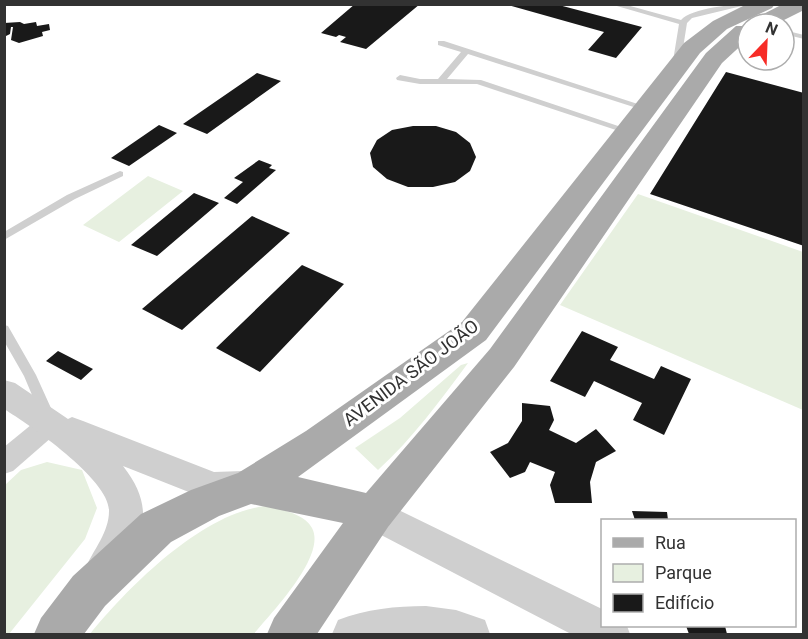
<svg xmlns="http://www.w3.org/2000/svg" width="808" height="639" viewBox="0 0 808 639" font-family="Roboto,sans-serif">
<style>
.green{fill:#e7f0e0}
.building{fill:#191919}
.lines{fill:none;stroke-linecap:round;stroke-linejoin:round}
.service{fill:#cfcfcf;fill-rule:evenodd}
.minor{fill:#cfcfcf;fill-rule:evenodd}
.tertiary{fill:#cfcfcf;fill-rule:evenodd}
.primary{fill:#aaa;fill-rule:evenodd}
.labels{text-anchor:middle;stroke-width:6;stroke-linejoin:round;paint-order:stroke}
.street-label{font-size:18px;fill:#323232;stroke:#fff}
</style>
<rect width="100%" height="100%" fill="#fff"/>
<!-- green -->
<path class="green" d="M148,176L183,191L119,242L83,225Z
M638,194L803,252V410L560,305Z
M468,363C440,401 413,438 378,470L355,448L400,418L461,365Z
M47,462L82,470L97,508L85,539L9,634H5V485L21,470Z
M266,506C280,509 305,514 312,528C327,556 271,613 254,634H90C128,587 203,512 266,506Z"/>
<!-- building -->
<path class="building" d="M355,4H420L366,49L340,42L346,37L339,35L336,37L321,33Z
M504,4H555L642,27L616,58L588,50L604,32Z
M20,22L24,24L36,22L37,26L49,24L50,30L42,32L43,36L19,43L11,40L13,27H11L10,34L4,37V23Z
M726,72L804,93V246L650,194Z
M257,73L281,81L207,134L183,124Z
M159,125L177,133L129,166L111,158Z
M413,126H436L456,132L470,143L476,157L470,171L455,182L433,187H408L387,179L373,167L370,153L377,140L392,130Z
M259,160L272,165L269,168L276,170L237,204L224,198L243,182L234,178Z
M194,193L219,203L157,256L131,245Z
M252,216L290,233L182,330L142,309Z
M302,265L344,284L260,372L216,348Z
M582,331L618,347L610,360L654,379L661,366L691,379L664,435L633,420L642,403L594,381L585,397L550,381Z
M58,351L93,369L81,380L46,361Z
M522,403L550,406L554,420L549,430L576,443L596,429L616,451L596,462L590,482L592,503H555L550,485L555,472L530,462L525,472L510,478L490,452L508,443L522,421Z
M632,511L667,512L668,520H635Z
M686,626H725L727,634H689Z"/>
<g class="lines">
<!-- service -->
<path class="service" d="M610,4H623L681,20C692,8 733,4 750,4L692,18L687,23L680,67L676,69L672,67L679,24Z
M784,30L804,35V39L784,34Z
M438,41H444L650,108L646,111L643,110L468,54L447,79L481,80L633,131L631,133H625L477,84H420L397,80L396,78L400,75L420,79H438L461,52L438,45Z
M120,171L123,172V176L75,199L4,240V232L67,195Z
M4,325L8,326L36,375L55,417L53,421L48,423L43,421L24,376L4,341Z"/>
<!-- minor -->
<path class="minor" d="M51,412L60,416L64,423L60,430L13,471L4,474V447L42,416Z"/>
<!-- tertiary -->
<path class="tertiary" d="M4,380L15,383L68,419L72,417L83,421L214,472L243,471L255,475L260,486L255,497L243,501L214,502L123,466C156,508 144,537 118,580L105,585L92,580L86,567C94,549 109,532 109,511C110,480 30,425 4,409Z
M374,498L602,609V626H627L630,634H571L362,525L356,514L362,503Z
M426,606L456,610L485,620L490,634H332L338,620C366,609 396,606 426,606Z"/>
<!-- primary -->
<path class="primary" d="M747,4H775L772,8L727,29L700,53L486,340L298,477L366,493L490,349L706,53L736,26H748V39L722,63L514,367L388,527L317,634H267L274,618L343,523L251,504L219,516L171,542L105,606L84,634H34L41,618L73,576L141,514L191,490L238,473L306,431L462,322L684,43L713,21Z
M783,4H804V10L776,24H748L752,20Z"/>
</g>
<g class="labels">
<!-- street labels -->
<g class="street-label">
<text transform="translate(411 373) rotate(-37)" y="6">AVENIDA SÃO JOÃO</text>
</g>
</g>
<!-- border -->
<rect width="808" height="639" fill="none" stroke="#323232" stroke-width="12"/>
<!-- legend -->
<rect x="601" y="519" width="195" height="108" fill="#ffffff" stroke="#adadad" stroke-width="1.5"/>
<rect x="613" y="538" width="30" height="9" fill="#aaaaaa" stroke="#adadad" stroke-width="1.5"/>
<text x="655" y="549" font-size="18" fill="#323232">Rua</text>
<rect x="613" y="564" width="30" height="18" fill="#e7f0e0" stroke="#adadad" stroke-width="1.5"/>
<text x="655" y="579" font-size="18" fill="#323232">Parque</text>
<rect x="613" y="594" width="30" height="18" fill="#191919" stroke="#adadad" stroke-width="1.5"/>
<text x="655" y="609" font-size="18" fill="#323232">Edifício</text>
<!-- north arrow -->
<g transform="translate(766 42) rotate(23)"><circle r="28" fill="#ffffff" stroke="#adadad" stroke-width="1.5"/>
<path d="M0-4.5L10 22L0 15L-10 22Z" fill="#f72c27"/>
<text y="-9" font-size="16" font-weight="bold" text-anchor="middle" fill="#323232">N</text>
</g>
</svg>
